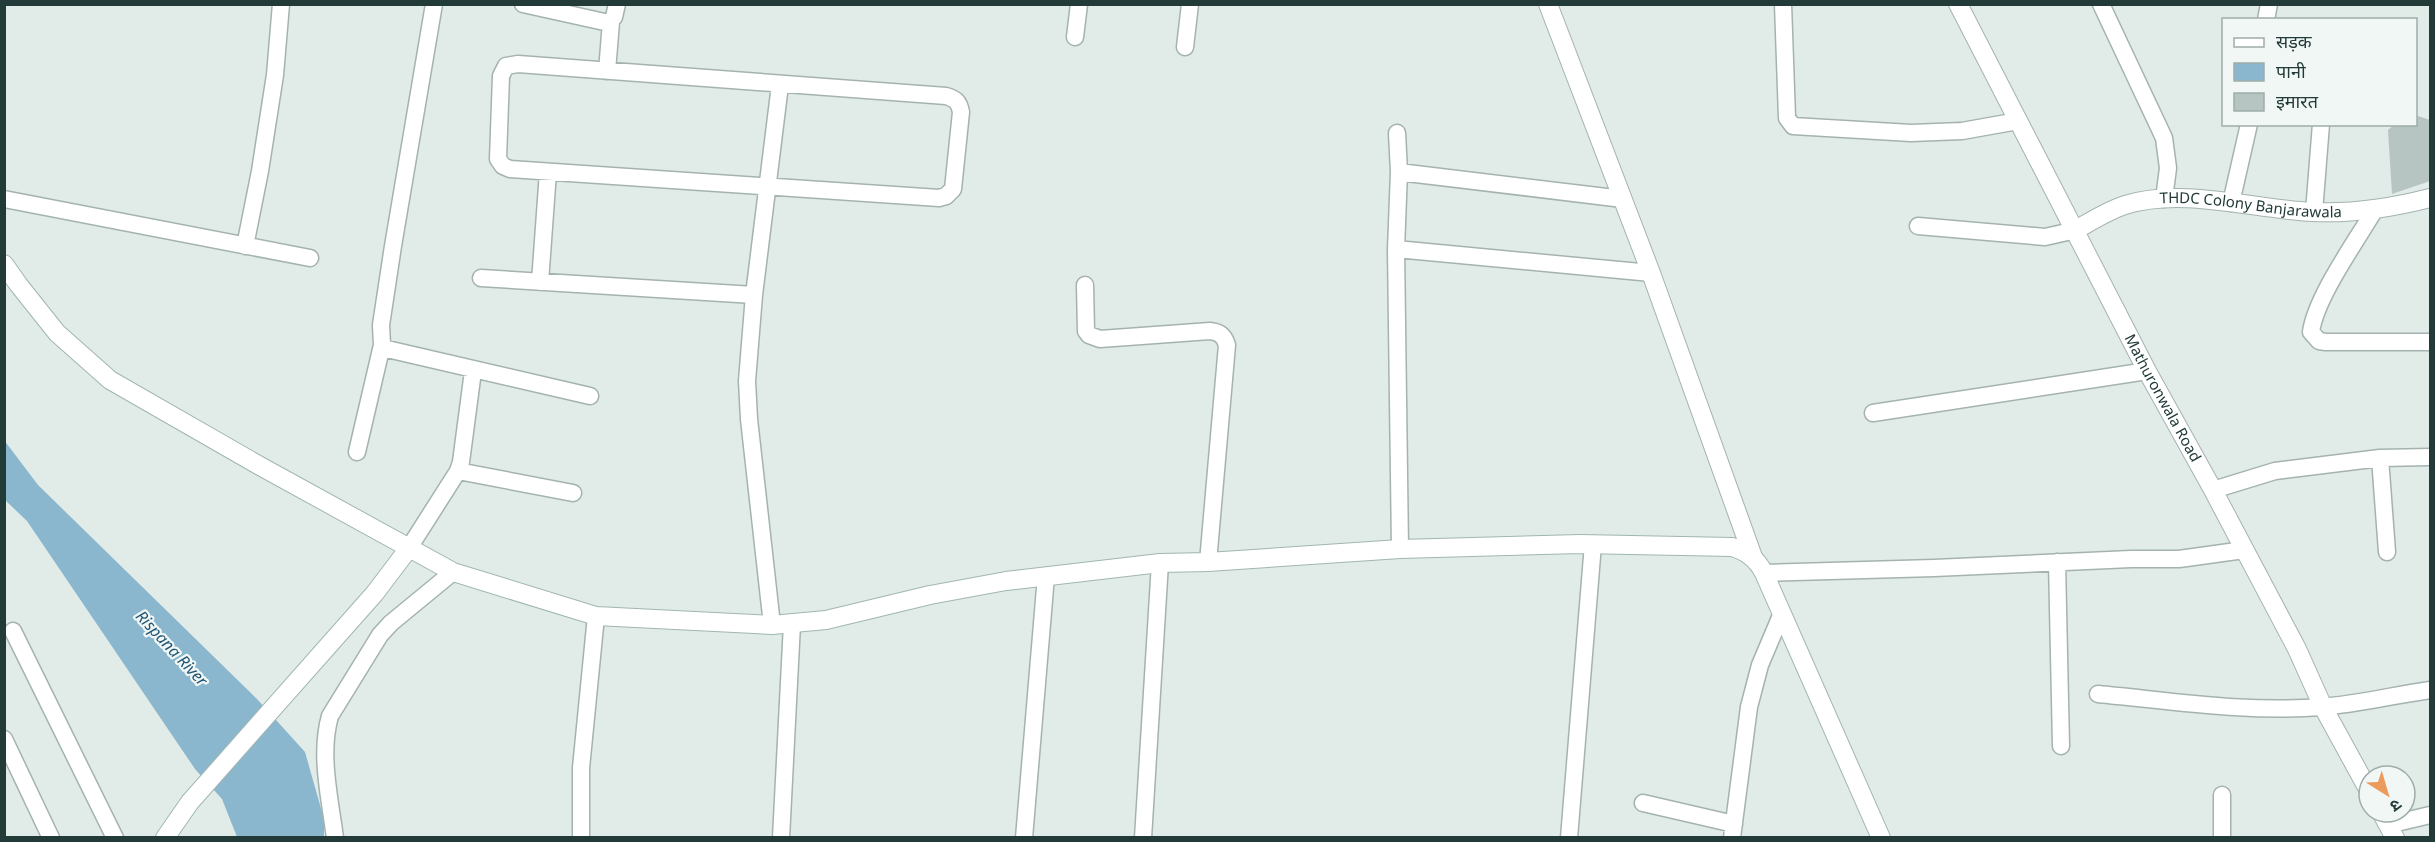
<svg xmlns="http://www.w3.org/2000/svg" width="2435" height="842" viewBox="0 0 2435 842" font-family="'Noto Sans','Noto Sans Devanagari',sans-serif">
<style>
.water{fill:#8ab7ce}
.building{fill:#b6c5c2}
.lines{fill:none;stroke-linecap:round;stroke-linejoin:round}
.minor-casing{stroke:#a4b3b0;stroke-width:19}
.tertiary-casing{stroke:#a4b3b0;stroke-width:20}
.secondary-casing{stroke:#a0b6b2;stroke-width:20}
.minor{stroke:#fff;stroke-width:16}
.tertiary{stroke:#fff;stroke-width:18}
.secondary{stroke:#fff;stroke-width:18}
.labels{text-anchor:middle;stroke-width:4.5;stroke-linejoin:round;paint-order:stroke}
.street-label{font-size:15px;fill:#223b39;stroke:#f1f7f5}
.water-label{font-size:16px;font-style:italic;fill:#1e5574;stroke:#f1f7f5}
</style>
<rect width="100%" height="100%" fill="#e1ebe8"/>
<!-- water -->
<path class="water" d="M4,440L38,485L257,699L305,752L324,819V837H237L222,799L195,769L27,521L5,500Z"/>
<!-- building -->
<path class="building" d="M2415,115L2430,120V181L2392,194L2388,130L2395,124H2415Z"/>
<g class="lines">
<defs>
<path id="minor" d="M434,4L393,246L381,325L382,345L387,349L590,396
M523,4L609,23L614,17L617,4
M1783,4L1787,118L1793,126L1911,133L1962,131L2018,121
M2101,4L2164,138L2168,168L2164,199
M2266,20L2269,4
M1075,37L1079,4
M1185,47L1190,4
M518,64L946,96C956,99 959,102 961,112L953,189L946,196L939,198L510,169L503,166L498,159L501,76L506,66Z
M607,71L611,22
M1399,172L1623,199
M4,199L310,258
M2231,203L2249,124
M2374,211C2355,243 2316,297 2311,332L2319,341L2326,342H2430
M2314,212L2321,124
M1918,226L2045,237L2076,230
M245,246L260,171L275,75L281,4
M1396,249L1399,172L1397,133
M481,278L754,295
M540,282L548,172
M1085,285L1086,331L1089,335L1100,339L1210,331C1219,332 1224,335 1227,345L1208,562
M1873,413L2147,371
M357,452L382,345
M2380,458L2387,552
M458,471L573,493
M2213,490L2275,471L2380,458L2430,457
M409,548L458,471L461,462L473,371
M1400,549L1396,249L1651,273
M2057,562L2061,746
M1764,573L1934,568L2131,559H2179L2244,550
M772,625L749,419L747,381L754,295L780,85
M13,631L115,838
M2098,694C2172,701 2248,713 2322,707C2358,704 2395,695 2430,690
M4,739L51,838
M2222,795V838
M1643,803L1734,824
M2388,825L2430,815
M335,838C330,799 319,754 330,716L380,635L391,623L453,572
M581,838V768L596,616
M781,838L792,624
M1024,838L1046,576
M1143,838L1160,563
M1569,838L1593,544
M1732,838L1749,707L1760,665L1782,613"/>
<g id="tertiary">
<path d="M1548,4L1651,273L1753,557"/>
<path id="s1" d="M1958,4L2147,371L2213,490L2297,649L2323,707L2369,791"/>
<path id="s2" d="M2076,230C2091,221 2107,211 2125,205C2182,187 2253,209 2312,212C2353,214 2391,208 2430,198"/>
<path d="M2381,812L2395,838"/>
</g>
<path id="secondary" d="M4,264L18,284L57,333L110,380L260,466L453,572L596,616L772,625L826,620L930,595L1006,581L1160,563L1208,562L1400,549L1580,544L1732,547C1747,551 1757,559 1764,573L1881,838
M165,838L190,802L375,593L409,548"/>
</defs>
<!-- minor casing -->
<use href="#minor" class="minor-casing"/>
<!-- tertiary casing -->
<use href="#tertiary" class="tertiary-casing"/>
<!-- secondary casing -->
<use href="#secondary" class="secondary-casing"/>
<!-- minor -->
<use href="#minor" class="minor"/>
<!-- tertiary -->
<use href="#tertiary" class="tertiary"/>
<!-- secondary -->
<use href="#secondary" class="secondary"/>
</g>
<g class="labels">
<!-- street labels -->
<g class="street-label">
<text dy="5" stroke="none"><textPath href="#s2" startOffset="182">THDC Colony Banjarawala</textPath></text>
<text dy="5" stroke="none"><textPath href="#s1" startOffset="444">Mathuronwala Road</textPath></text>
</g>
<!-- water labels -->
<g class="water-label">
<text transform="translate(172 648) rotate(47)" y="6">Rispana River</text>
</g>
</g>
<!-- border -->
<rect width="2435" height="842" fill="none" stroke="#223b39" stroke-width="12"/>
<!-- legend -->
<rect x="2222" y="18" width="195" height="108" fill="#f1f7f5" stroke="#9eacaa" stroke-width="1.5"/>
<rect x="2234" y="38" width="30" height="9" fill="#ffffff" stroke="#9eacaa" stroke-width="1.5"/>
<text x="2276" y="48" font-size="18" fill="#223b39">सड़क</text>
<rect x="2234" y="63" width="30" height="18" fill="#8ab7ce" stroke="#9eacaa" stroke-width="1.5"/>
<text x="2276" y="78" font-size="18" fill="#223b39">पानी</text>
<rect x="2234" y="93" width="30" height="18" fill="#b6c5c2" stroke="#9eacaa" stroke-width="1.5"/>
<text x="2276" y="108" font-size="18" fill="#223b39">इमारत</text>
<!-- north arrow -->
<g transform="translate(2387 794) rotate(143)"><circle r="28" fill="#f1f7f5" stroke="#9eacaa" stroke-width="1.5"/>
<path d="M0-4.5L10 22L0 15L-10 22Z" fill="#ed9b5d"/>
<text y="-9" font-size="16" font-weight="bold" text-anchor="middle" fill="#223b39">उ</text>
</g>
</svg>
